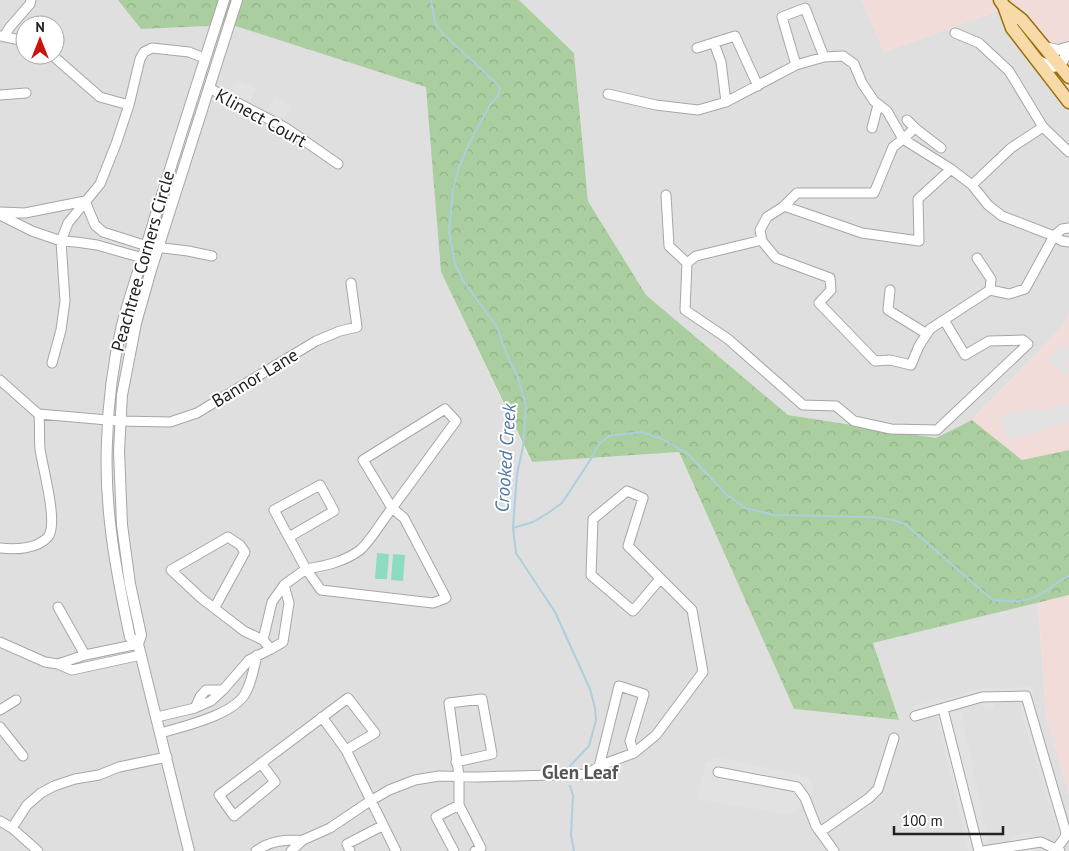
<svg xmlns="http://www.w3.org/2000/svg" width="1069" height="851" viewBox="0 0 1069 851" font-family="'PT Sans',sans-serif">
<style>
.residential{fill:#e0dfdf;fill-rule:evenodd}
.commercial{fill:#f1dcda}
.forest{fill:url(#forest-crowns)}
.pitch{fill:#8cdcc1}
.parking{fill:#e2e2e2}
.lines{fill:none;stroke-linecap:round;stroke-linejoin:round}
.stream{stroke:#accfdc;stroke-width:2}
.minor-casing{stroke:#a6a6a6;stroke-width:11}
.tertiary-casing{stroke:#a6a6a6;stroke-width:12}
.primary-casing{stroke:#986f08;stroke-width:15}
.minor{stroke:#fff;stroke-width:9}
.tertiary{stroke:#fff;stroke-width:10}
.primary{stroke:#f8d9a8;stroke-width:12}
.labels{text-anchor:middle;stroke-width:4;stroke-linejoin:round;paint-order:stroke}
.street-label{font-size:18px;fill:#222;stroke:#fff}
.water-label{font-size:19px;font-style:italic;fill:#4e76a6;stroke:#fff}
.neighbourhood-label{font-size:19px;font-weight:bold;fill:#555;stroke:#fff}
</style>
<defs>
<pattern id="forest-crowns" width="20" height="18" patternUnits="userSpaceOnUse" patternTransform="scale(1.25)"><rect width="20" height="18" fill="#abcea0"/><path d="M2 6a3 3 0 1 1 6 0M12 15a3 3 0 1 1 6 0" fill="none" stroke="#93b18a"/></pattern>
</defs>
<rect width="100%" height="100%" fill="#f1efe9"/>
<!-- residential -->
<path class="residential" d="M0,0H118L141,29L232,25L427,87L441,272L531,462L679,452L794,709L899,720L873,643L1038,602L1046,716L1069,794V851H0ZM25,25H55V55H25Z
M519,0H862L884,52L1011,6L1069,78V315L1061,328L972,420L936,438L788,415L646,295L588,201L574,53Z"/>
<!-- commercial -->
<path class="commercial" d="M862,0H1069V78L1011,6L884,52Z
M1069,315V450L1022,460L972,420L1061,328Z
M1069,595V794L1046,716L1038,602Z"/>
<!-- forest -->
<path class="forest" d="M118,0H519L574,53L588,201L646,295L788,415L936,438L972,420L1022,460L1069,450V595L873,643L899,720L794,709L679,452L532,462L441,272L426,87L232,25L141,29Z"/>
<!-- pitch -->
<path class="pitch" d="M377,553L389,554L387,579H375Z
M393,554L405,555L403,581L391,580Z"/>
<!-- parking -->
<path class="parking" d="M237,80L256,88L250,102L231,94Z
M275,97L292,106L284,119L267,110Z
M1062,344L1069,351V361L1065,365L1069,369L1067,376L1048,359Z
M1069,403V422L1007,440L1000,416L1033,407L1035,412Z
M1032,687L1034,695H994V708L985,709L984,696L915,715L912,707L936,699L942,700L982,688Z
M1033,702L1069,828L1058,833L1019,706Z
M961,711L989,844L1009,842L1013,836L1030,832L1035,839L1031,851H968L937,716Z
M714,757L807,776L814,787L811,795L792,815L697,799L706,761L713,762Z"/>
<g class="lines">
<!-- stream -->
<path class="stream" d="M431,0L435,23L442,33L496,83L500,89L498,96L490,105L469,144L459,167L453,189L449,232L455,264L462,279L497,327L507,355L518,377L526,406L523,447L517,474L513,528L516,553L555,612L590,689L595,708L596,720L589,746L570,766
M513,528L533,522L548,513L562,503L589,462L599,444L609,436L642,432L662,439L688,454L727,495L745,508L774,515L873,517L893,520L905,524L993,600C1008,602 1026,603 1039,595C1050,589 1058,581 1069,576
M570,786L573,795L571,835L574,851"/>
<defs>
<path id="minor" d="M955,33L979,43L1009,71L1043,127
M1,36L25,41
M4,36L10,27L30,4L31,0
M714,43L721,62L726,102
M697,48L735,36L758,86
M52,55L100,97L129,105L140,59L144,52L152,48L189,52L204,58
M796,65L782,17L805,8L824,57
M209,88L286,128L338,164
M608,94L656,105L698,110L726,102L796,65L824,57L843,56L854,64L862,83L874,101L887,111L903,139L893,147L874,193H797L783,207L767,217L760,230L762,241L776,258L830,278L831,290L819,303L875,361L890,360L911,365L919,346L930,329L990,290L1009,294L1025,289L1054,236L1062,229L1069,228
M0,95L26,93
M872,128L878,105
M915,128L941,148
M951,169L972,185L988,205L1002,216L1054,236L1062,241L1069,242
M972,185L1011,148L1043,127L1069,152
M666,195L669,246L687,263L685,310L728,339L803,405L836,406L854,421L891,429L937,430L1028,344L1023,340L989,341L965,355L944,320
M784,206L862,233L919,241L918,199L951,169L903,139L915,128L907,120
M0,212L25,213L85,201L95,225L103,232L147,246L188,251L212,256
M0,215L32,231L61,241L76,242L97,245L153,261
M977,258L991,279L990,290
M687,263L696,256L762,240
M890,290L888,310L927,334
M52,363L61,330L65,301L61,241L68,223L100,184L116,144L129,105
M0,380L36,412L39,414L119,421L170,422L197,413L316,341L340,331L357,327L351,283
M392,508L404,518L446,598L433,603L321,590L306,569C325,566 344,562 360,550C369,543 382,521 390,511C412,481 434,451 456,421L445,409L363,460L392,508
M0,548C15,550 37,549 48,537C59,523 42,466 40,449C39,437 40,425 39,414
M58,607L85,655
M263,640L272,602L284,585L306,569L274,510L320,485L334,511L289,537
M0,642L45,662L58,664
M138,644L85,655L58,664L72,670L141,655
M271,649L283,642L289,603L284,585
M195,708L211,701L223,690
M943,709L979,851
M0,710L16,700
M915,716L982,697L1026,696L1065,829L1066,836L1057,848
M157,717L195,708L200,697L206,690H223L249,660L271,649L263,640L244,631L201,598L171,570L228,537L240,545L245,552L215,607
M322,717L346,750
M0,727L23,756
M161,733C184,726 235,715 246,692C252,681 254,667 257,655
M634,753L656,735L703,672L692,610L628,546L643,498L627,491L593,519L591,575L633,611L660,579
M456,762L492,754L482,699L449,703L459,776V805L481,848L475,851
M261,763L275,782L234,816L219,795L348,698L375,733L346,750L396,851
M718,772L797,787L805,798L816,826L834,851
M0,821L12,828L38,851
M12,828L27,805L41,793L54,786L75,779L99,775L119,767L167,757
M820,832L869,798L878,789L894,738
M256,851C271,840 285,840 303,840
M291,851L303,840L330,828L367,803L389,790L415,780L439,776L478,777L586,774L604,764L634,753L630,741L644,694L619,686L599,767
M350,851L347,844L382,826
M454,851L436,817L459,805
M983,851L1041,842L1060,851"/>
<path id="tertiary" d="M1044,47L1058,50L1069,47
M1039,61L1051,67L1060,66L1069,49
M138,644L130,637C116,571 104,509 107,442C108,403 113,363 122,325C131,291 143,258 153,224C176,149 200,75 224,0
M189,851L138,644L141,635L130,584L122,525L119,451L122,395L136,323L151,270L237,0"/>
<path id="primary" d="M1000,0L1004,6L1012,28L1069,102
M1004,6L1022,20L1069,77"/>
</defs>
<!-- minor casing -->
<use href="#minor" class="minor-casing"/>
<!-- tertiary casing -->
<use href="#tertiary" class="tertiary-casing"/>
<!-- primary casing -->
<use href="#primary" class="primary-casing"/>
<!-- minor -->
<use href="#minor" class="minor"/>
<!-- tertiary -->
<use href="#tertiary" class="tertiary"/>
<!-- primary -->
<use href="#primary" class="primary"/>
</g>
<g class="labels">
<!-- street labels -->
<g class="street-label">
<text transform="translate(261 118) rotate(29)" y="6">Klinect Court</text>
<text transform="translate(143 261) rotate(-74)" y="6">Peachtree Corners Circle</text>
<text transform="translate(255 378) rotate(-31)" y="6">Bannor Lane</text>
</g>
<!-- water labels -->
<g class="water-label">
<text transform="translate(505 458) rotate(-86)" y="7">Crooked Creek</text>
</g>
<!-- neighbourhood labels -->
<g class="neighbourhood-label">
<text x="580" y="779">Glen Leaf</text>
</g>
</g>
<!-- north arrow -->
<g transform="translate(40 40)"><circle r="24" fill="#ffffff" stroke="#a7a7a7"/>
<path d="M0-4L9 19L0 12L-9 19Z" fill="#c9140a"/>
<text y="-8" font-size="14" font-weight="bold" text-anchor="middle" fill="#222222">N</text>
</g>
<!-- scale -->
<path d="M894 826v8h109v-8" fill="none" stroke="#222222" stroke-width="2.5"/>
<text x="902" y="826" font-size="15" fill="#222222" stroke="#ffffff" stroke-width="4" paint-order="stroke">100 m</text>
</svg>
